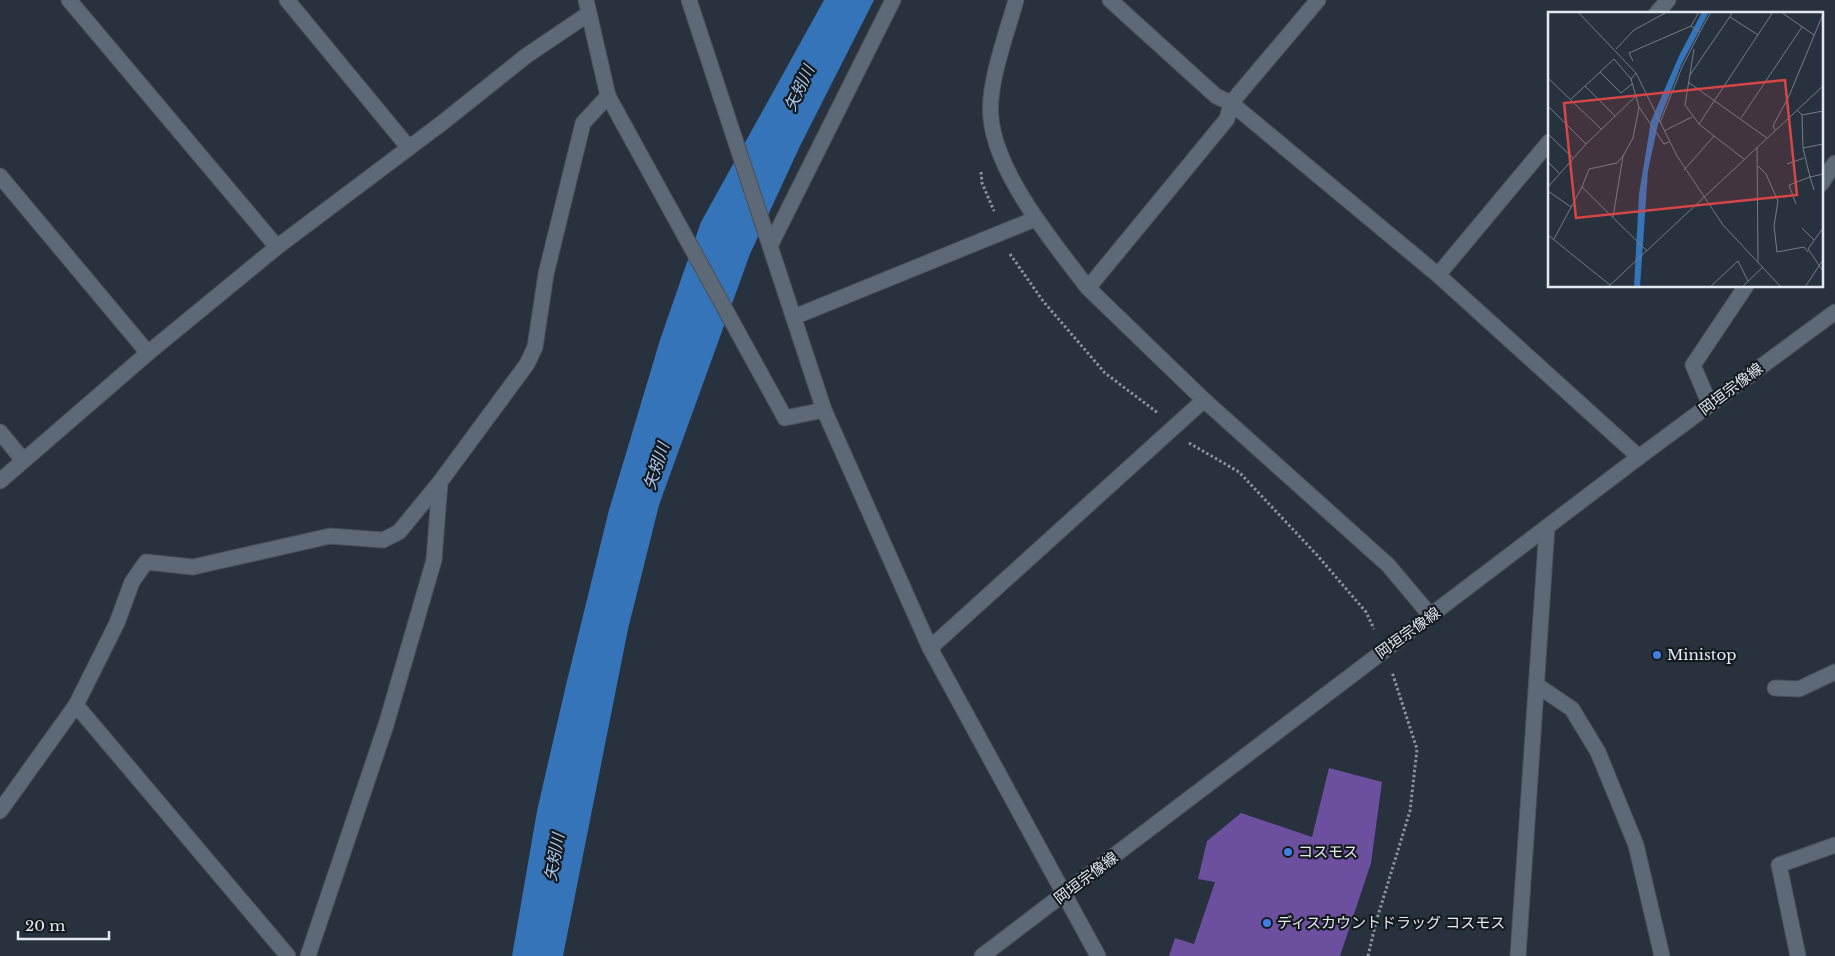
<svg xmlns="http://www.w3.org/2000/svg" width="1835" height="956" viewBox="0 0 1835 956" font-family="'Libre Baskerville','Noto Sans JP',serif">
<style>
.water{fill:#3674b9}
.building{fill:#6d4f9f}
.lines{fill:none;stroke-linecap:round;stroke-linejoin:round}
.street-casing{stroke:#485059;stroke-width:17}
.secondary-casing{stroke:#485059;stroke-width:17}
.path{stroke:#8a929c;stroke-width:3;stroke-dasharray:2.5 2.5;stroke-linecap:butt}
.street{stroke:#5d6976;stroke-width:15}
.secondary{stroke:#5d6976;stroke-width:15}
.shop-dot{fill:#3f7fe0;stroke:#151a1f;stroke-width:2}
.labels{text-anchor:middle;stroke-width:4.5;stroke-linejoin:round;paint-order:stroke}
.street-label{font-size:15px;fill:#e3e9f1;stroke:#151a1f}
.poi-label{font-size:15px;fill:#e3e9f1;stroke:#151a1f;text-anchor:start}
.water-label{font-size:16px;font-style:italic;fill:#aac9ef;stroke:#151a1f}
.inset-road{fill:none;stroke:#737b86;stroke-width:1}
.view{fill:#d84546;fill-opacity:0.15;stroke:#d84546;stroke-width:2.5}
.inset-edge{fill:none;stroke:#e3e9f1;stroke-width:2.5}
</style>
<rect width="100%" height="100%" fill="#28323e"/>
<!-- water -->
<path class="water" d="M824,0H874L800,146L750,254L659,505L628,629L563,956H512L537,811L566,685L609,510L660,340L701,222Z"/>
<!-- building -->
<path class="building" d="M1329,768L1382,782L1371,863L1340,956H1169L1175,938L1194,944L1215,882L1198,879L1207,841L1241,813L1312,837Z"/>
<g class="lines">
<defs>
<path id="street" d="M69,0L277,247
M287,0L409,148
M1016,0C1007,33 987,85 991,118C996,174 1055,245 1088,288
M1110,0L1216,96L1231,103L1438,275L1639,457
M1656,14L1668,0
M0,176L148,353
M1821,184L1835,163
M771,244L893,0
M1438,275L1549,142
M794,317L1035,219
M1204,400L1088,288L1227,119L1231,103L1318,0
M1710,405L1693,365L1746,286
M0,432L23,460
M0,481L148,353L277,247L442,123L526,56L588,14
M930,648L1204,400L1388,565L1431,616
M1538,686L1572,709L1598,752L1636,845L1662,956
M1775,688L1799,689L1835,672
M76,705L117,623L132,582L146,562L193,567L330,536L383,540L399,532L440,482
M0,811L76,705L288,956
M308,956L386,725L434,560L440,482L527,364L535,347L546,274L583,123L608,96
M1518,956L1547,527
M1798,956L1779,865L1835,845"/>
<path id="secondary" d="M586,0L608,96L785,418L824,410
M689,0L824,410L930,648L1098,956
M982,956L1639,457L1835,312"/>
</defs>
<!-- street casing -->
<use href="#street" class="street-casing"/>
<!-- secondary casing -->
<use href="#secondary" class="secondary-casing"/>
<!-- path -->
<path class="path" d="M981,172L982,183L994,211
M1010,254L1043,301L1105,373L1158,413
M1189,443L1239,472L1317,555L1366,612L1374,629
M1368,956L1376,922L1410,811L1417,749L1392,672"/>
<!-- street -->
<use href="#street" class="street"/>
<!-- secondary -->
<use href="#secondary" class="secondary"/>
</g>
<!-- markers -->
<g class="shop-dot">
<circle cx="1657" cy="655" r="5"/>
<circle cx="1288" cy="852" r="5"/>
<circle cx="1267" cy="923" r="5"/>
</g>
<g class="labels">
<!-- street labels -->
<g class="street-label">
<text transform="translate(1731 389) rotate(-37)" y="5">岡垣宗像線</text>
<text transform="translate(1408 633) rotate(-36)" y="5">岡垣宗像線</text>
<text transform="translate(1086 878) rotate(-37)" y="5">岡垣宗像線</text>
</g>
<!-- poi labels -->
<g class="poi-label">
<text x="1667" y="660">Ministop</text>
<text x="1298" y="857">コスモス</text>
<text x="1277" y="928">ディスカウントドラッグ コスモス</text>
</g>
<!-- water labels -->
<g class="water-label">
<text transform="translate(799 88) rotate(-65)" y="6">矢矧川</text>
<text transform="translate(656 466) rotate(-72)" y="6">矢矧川</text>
<text transform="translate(554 857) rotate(-80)" y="6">矢矧川</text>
</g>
</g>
<!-- overview -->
<g transform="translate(1548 12)">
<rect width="275" height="275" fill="#28323e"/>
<path d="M154,0H161L133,53L110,112L100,159L92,275H86L91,182L103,109L131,44Z" fill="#3674b9"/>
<path class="inset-road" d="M30,0L88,61L129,144L175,213L233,275M151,0L143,14L152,20L163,0M233,0L266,23M182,5L210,23M68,37L86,18L119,0M146,37L137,93L151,112M85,49L81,41L143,14M52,60L73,81L84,72M88,61L83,67L91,95L116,132L121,130M142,63L185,0M0,66L53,117M140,70L219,126M37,74L67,104M22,88L66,47L83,67M0,94L38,132M249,98L254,103L255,136L275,132M254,103L275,99M193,106L254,15M112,111L134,55L152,20M227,118L225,114L241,84L275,2M116,119L144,105M0,122L25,146M166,124L151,112L225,0M209,135L210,249M255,136L262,165L275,162M0,150L11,161M239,152L256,146M210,154L218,162L230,189L226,214L229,240L256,235L260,240M136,158L166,124L196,147M0,175L38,132L87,85M34,175L41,157L69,151L75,144M0,179L23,195M248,192L241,173L262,165L266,178M65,205L75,144L85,126L91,95M254,216L266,228M275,216L260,237L275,259M0,223L62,273M6,227L34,175L99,239M60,275L275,74M162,275L190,249L200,269M194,275L215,255M257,275L275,248"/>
<path class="view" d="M237,68L249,183L28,206L16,91Z"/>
<rect width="275" height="275" class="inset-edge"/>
</g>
<!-- scale -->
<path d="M18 931v8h91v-8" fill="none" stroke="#e3e9f1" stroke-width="2.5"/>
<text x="25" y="931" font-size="15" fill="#e3e9f1" stroke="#151a1f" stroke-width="4" paint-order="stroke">20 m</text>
</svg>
